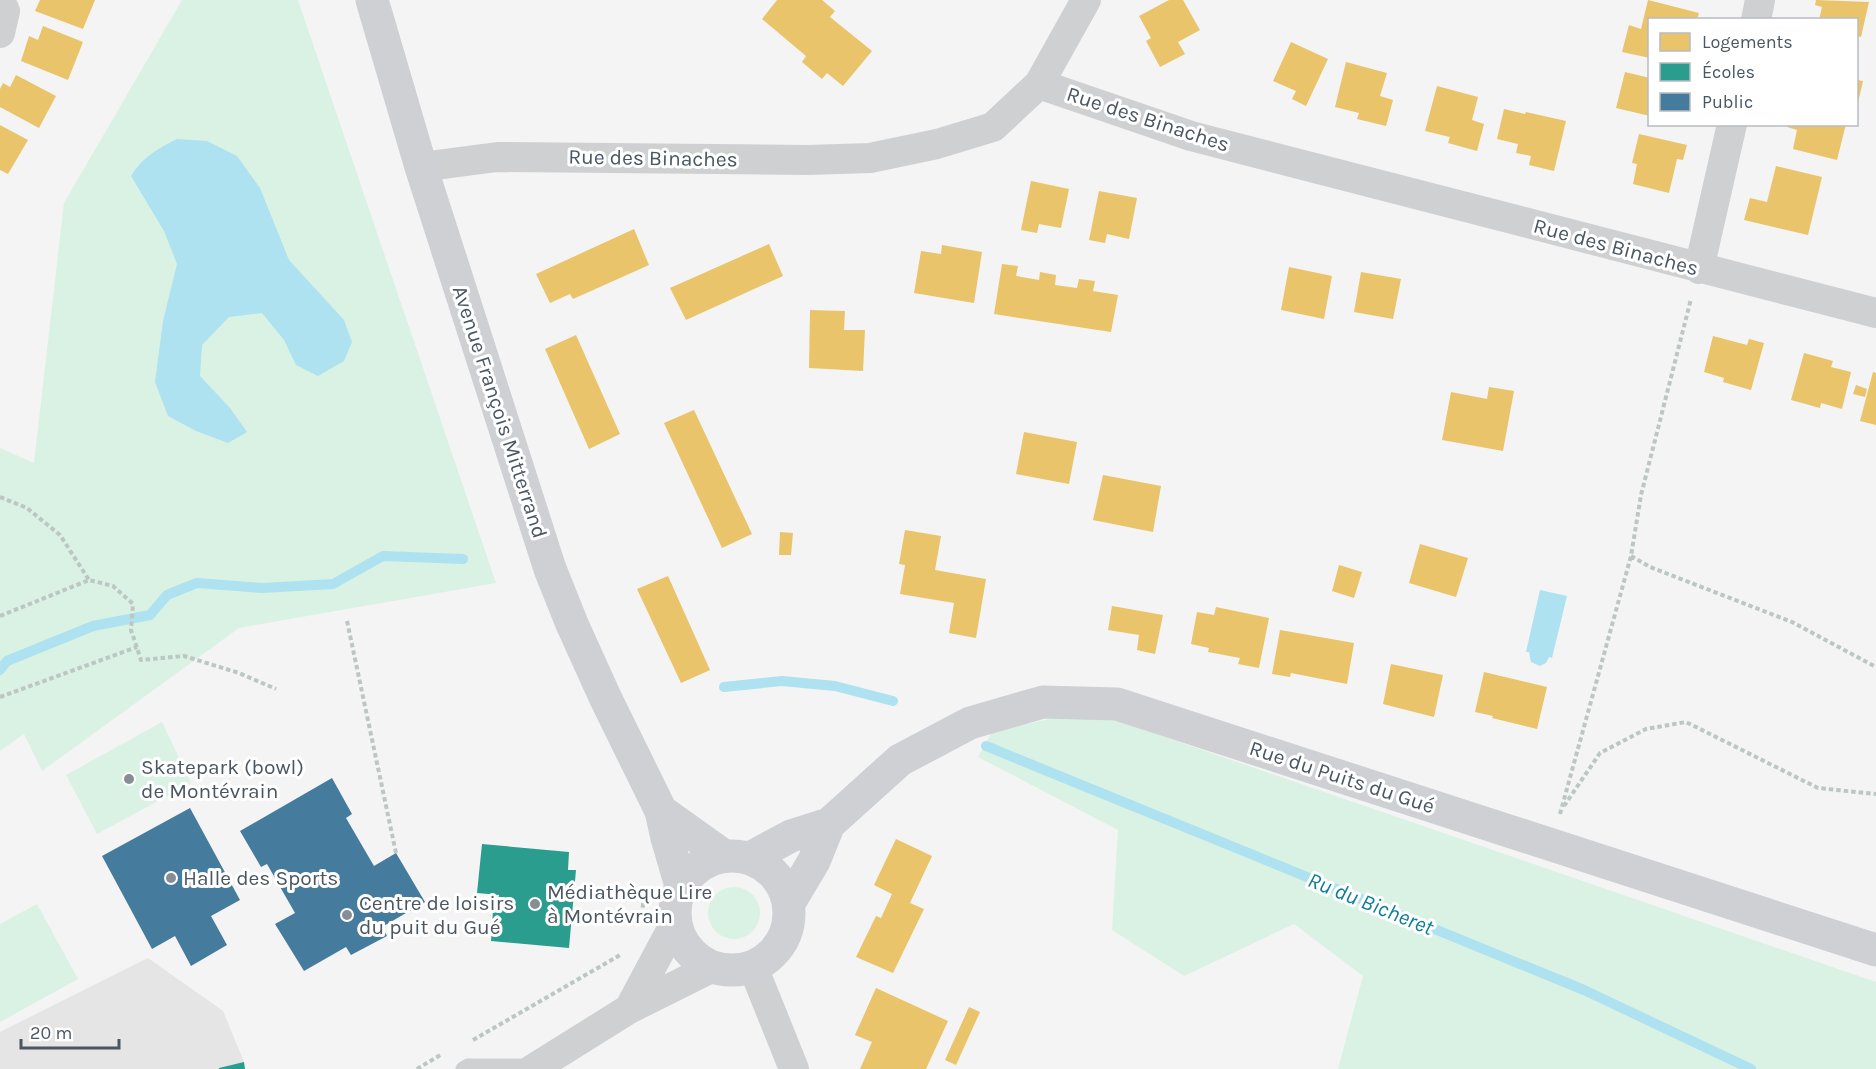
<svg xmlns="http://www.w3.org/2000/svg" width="1876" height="1069" viewBox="0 0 1876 1069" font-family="Karla,sans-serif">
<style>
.education{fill:#e6e5e6}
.green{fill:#d9f2e3}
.water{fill:#aee2f0}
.homes{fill:#e9c46a}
.schools{fill:#2a9d8f}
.public{fill:#457b9d}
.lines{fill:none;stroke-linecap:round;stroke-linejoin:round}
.stream{stroke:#aee2f0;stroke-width:10}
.path{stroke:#bcc7c4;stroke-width:4;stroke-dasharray:4.5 3;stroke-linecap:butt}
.service{stroke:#ced0d2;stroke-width:15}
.minor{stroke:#ced0d2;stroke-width:30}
.secondary{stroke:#ced0d4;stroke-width:33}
.poi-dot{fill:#868d94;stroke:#fff;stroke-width:2}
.labels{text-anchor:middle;stroke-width:6;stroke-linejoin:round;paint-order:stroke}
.street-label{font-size:21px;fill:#4a5661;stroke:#fff}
.poi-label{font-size:21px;fill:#4a5661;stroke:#fff;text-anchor:start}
.water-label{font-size:22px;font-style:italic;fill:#0c7c9b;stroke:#fff}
</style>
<rect width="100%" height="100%" fill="#f4f4f4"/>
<!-- education -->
<path class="education" d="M148,958L223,1011L244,1062L245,1069H0V1032Z"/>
<!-- green -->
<path class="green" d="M182,0H298L496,583L239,628L42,771L24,734L0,751V448L34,463L64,203Z
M1063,716L1115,720L1876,982V1069H1338L1363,976L1294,924L1184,976L1112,930L1118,830L978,757L992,732Z
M162,722L191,783L97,834L66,775Z
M708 913a26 26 0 1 1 52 0a26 26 0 1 1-52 0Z
M37,904L78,979L0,1022V924Z"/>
<!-- water -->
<path class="water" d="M177,139L207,141L237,156L260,188L289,260L344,320L352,342L344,361L318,376L296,365L284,340L262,313L229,317L202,345L200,376L230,408L247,432L228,443L196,431L168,416L155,382L163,321L177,264L164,231L131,176C143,157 157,149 177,139Z
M1540,590L1567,596L1552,658L1549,657L1546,663L1540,666L1531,662L1529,652H1526Z"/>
<!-- homes -->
<path class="homes" d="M40,0H95L83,29L35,11Z
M777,0H822L835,11L830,17L872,51L843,86L827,73L822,79L802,62L806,56L762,19Z
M1169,0H1183L1200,30L1178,42L1185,54L1160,67L1146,41L1151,38L1139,16Z
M1648,0L1699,13L1697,20H1650V58L1622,52L1629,25L1641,29Z
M1816,0L1869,2L1861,37L1857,36V20H1819L1822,7L1815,5Z
M43,26L83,42L68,80L21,61L29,36L38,40Z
M1291,42L1328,59L1306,106L1292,99L1296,91L1273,81Z
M1346,62L1387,73L1380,96L1393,100L1386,126L1357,119L1359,113L1335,107Z
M1625,72L1650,78V116L1616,108Z
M16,75L56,96L39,128L0,107V89L3,83L10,87Z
M1857,80L1863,81L1857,107Z
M1437,86L1478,97L1472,120L1484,124L1477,151L1448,143L1450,137L1425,131Z
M1504,109L1525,114L1526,112L1566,121L1554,171L1529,165L1531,156L1516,153L1518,144L1497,139Z
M1787,124H1846L1837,160L1793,149L1797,130L1787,127Z
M0,125L28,140L8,174L0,170Z
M1639,134L1687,145L1683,160L1677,159L1669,193L1633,184L1637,164L1632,163Z
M1776,166L1822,177L1808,235L1744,220L1750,198L1767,202Z
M1031,181L1069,189L1061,228L1039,224L1037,233L1021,230Z
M1099,191L1137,198L1129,239L1107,234L1105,243L1089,240Z
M634,229L649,265L573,299L570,294L550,303L536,274Z
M769,244L783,276L686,320L670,288Z
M942,245L982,252L974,303L914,293L921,251L941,254Z
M1002,264L1018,266L1016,276L1039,280L1040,272L1056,275L1055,285L1077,288L1079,279L1095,281L1093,291L1118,295L1111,332L994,314Z
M1289,267L1332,276L1324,319L1281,310Z
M1361,272L1401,279L1393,319L1354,312Z
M810,310L845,311L844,330H865L863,371L809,368Z
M576,335L620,434L589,449L545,349Z
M1713,336L1747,345L1749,339L1764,343L1751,390L1723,382L1724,378L1704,372Z
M1804,353L1833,361L1831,367L1851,372L1842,409L1821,403L1820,408L1791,400Z
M1873,372L1876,373V425L1860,421Z
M1856,385L1867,389L1865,397L1853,394Z
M1489,387L1514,391L1503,451L1442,440L1451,392L1487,399Z
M694,410L752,534L722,548L664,423Z
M1024,432L1077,442L1069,484L1016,474Z
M1103,475L1161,486L1153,532L1093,520Z
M905,530L941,536L935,570L986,579L976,638L949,633L954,603L900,594L905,565L899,564Z
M780,532L793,533L791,555H779Z
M1420,544L1468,558L1456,597L1409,583Z
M1339,565L1362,572L1354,598L1332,591Z
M668,576L710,670L681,683L637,589Z
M1112,606L1163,615L1155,654L1137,650L1139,635L1108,630Z
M1216,607L1269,618L1259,668L1238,664L1240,658L1208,652L1209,648L1191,644L1197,612L1214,615Z
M1280,630L1354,643L1347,684L1291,673L1290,677L1272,674Z
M1391,664L1443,675L1434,717L1383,704Z
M1484,672L1547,687L1537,729L1492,718L1493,716L1475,712Z
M896,839L932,856L910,903L924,909L893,973L856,957L876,916L881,918L892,894L874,885Z
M876,988L948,1021L926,1069H860L872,1042L855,1035Z
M969,1007L980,1012L956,1065L945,1060Z"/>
<!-- schools -->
<path class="schools" d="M482,844L569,852L568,870H576L569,948L491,941L493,910H497L499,895L477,893Z
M244,1062L245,1069H219V1068Z"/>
<!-- public -->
<path class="public" d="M332,778L352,814L346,818L374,866L396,853L425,902L382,927L387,936L351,955L346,947L304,971L275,924L295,913L267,864L261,867L240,831Z
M190,808L240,900L211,916L227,945L191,966L175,936L152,949L102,856Z"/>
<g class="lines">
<!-- stream -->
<path class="stream" d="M0,670L7,661L93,626L150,615L167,595L197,583L262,588L333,584L383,556L463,559
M724,687L782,681L835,686L893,701
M986,746L1584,990L1751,1069"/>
<!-- path -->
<path class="path" d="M0,497L27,508L60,535L89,580
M1631,556L1650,567L1792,622L1876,667
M0,616L89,580L113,586L133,604L131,630L141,660L184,656L239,673L276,689
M347,621L396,853
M0,697L137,647
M1564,806L1600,753L1646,729L1686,722L1818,788L1876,794
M1560,814L1631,556L1641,495L1691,299
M641,915L646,890
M473,1040L620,955
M417,1069L442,1054"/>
<!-- service -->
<path class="service" d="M463,1069L468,1066H539"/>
<!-- minor -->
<path class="minor" d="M1756,20L1760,0
M0,33L5,11L0,0
M1039,84L1191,136L1876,313
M421,167L497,157L808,160L870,158L937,144L993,127L1039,84L1086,0
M1699,269L1732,124
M753,967L794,1069
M629,1009L675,923
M533,1069L629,1009L713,967"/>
<!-- secondary -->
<path class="secondary" d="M372,0L421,167L550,569L572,624L605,697L661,811L667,838L681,886
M661,811L724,856
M675 913a57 57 0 1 1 114 0a57 57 0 1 1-114 0Z
M750,858L791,836L829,824L900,760L970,723L1043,702L1117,704L1876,950
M789,903L814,861L829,824"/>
</g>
<!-- markers -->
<g class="poi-dot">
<circle cx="129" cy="779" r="6"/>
<circle cx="171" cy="878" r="6"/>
<circle cx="535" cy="904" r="6"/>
<circle cx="347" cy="915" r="6"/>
</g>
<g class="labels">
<!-- street labels -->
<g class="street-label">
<text transform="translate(1148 119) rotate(18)" y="7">Rue des Binaches</text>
<text transform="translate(653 158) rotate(1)" y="7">Rue des Binaches</text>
<text transform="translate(1616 247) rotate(15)" y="7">Rue des Binaches</text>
<text transform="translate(500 412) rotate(72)" y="7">Avenue François Mitterrand</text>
<text transform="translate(1342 777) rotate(18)" y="7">Rue du Puits du Gué</text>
</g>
<!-- poi labels -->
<g class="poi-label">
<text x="141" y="774">Skatepark (bowl)<tspan x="141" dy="24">de Montévrain</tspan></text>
<text x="183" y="885">Halle des Sports</text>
<text x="547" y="899">Médiathèque Lire<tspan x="547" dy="24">à Montévrain</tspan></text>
<text x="359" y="910">Centre de loisirs<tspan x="359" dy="24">du puit du Gué</tspan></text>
</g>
<!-- water labels -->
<g class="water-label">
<text transform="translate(1371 903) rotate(22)" y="8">Ru du Bicheret</text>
</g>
</g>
<!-- legend -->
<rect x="1648" y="18" width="210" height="108" fill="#ffffff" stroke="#b7bbc0" stroke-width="1.5"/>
<rect x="1660" y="33" width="30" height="18" fill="#e9c46a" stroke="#b7bbc0" stroke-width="1.5"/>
<text x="1702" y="48" font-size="18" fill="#4a5661">Logements</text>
<rect x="1660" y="63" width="30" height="18" fill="#2a9d8f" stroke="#b7bbc0" stroke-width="1.5"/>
<text x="1702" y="78" font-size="18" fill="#4a5661">Écoles</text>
<rect x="1660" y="93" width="30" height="18" fill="#457b9d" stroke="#b7bbc0" stroke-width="1.5"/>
<text x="1702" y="108" font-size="18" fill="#4a5661">Public</text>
<!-- scale -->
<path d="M21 1039v9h98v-9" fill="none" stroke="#4a5661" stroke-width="3"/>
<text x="30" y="1039" font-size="18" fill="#4a5661" stroke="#ffffff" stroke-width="4.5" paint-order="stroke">20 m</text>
</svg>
